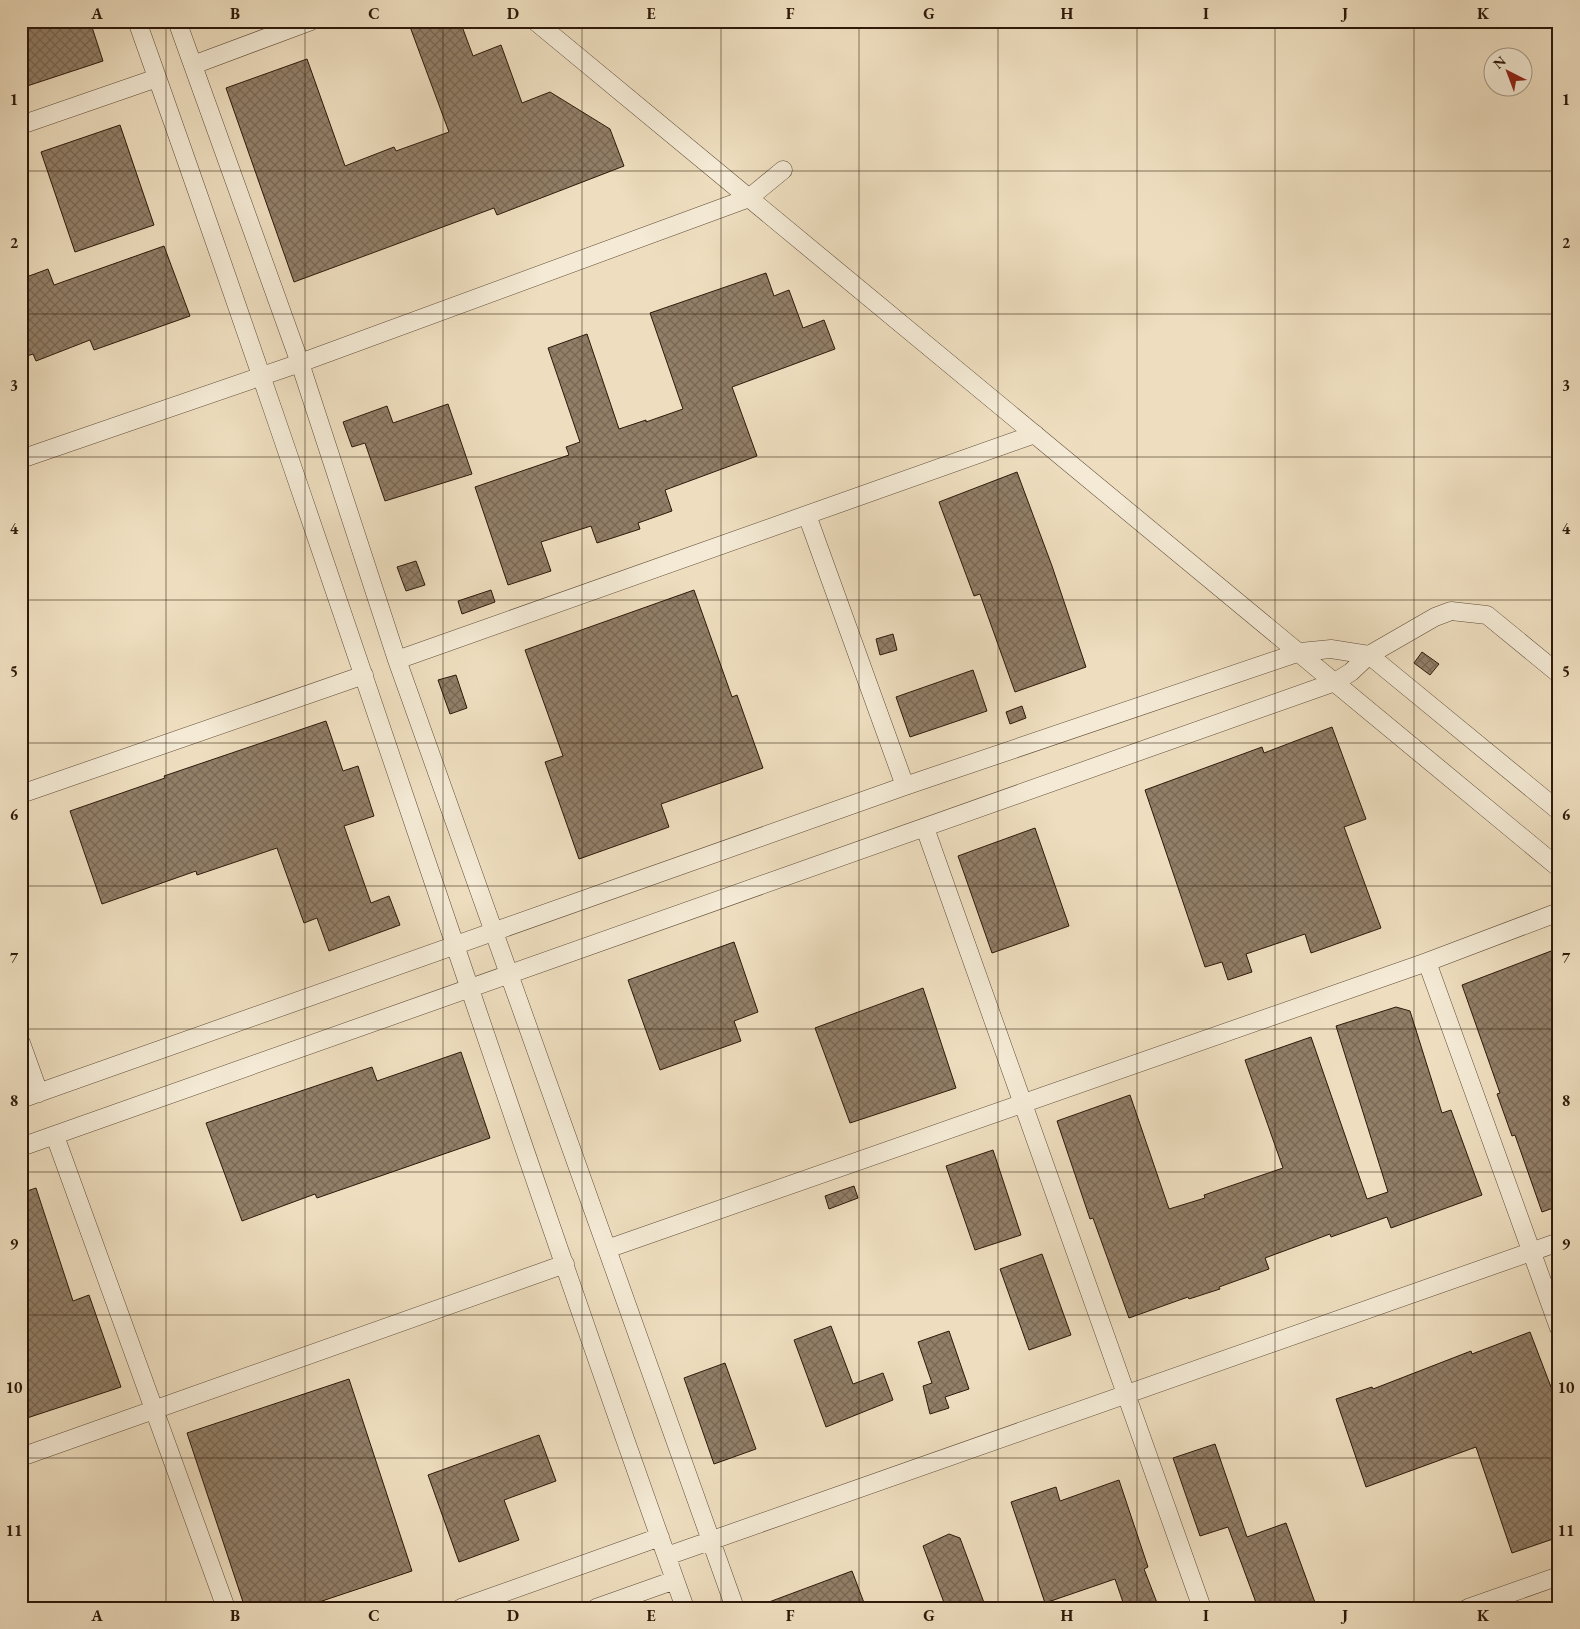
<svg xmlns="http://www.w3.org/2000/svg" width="1580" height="1629" viewBox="0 0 1580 1629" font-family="'EB Garamond',serif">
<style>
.building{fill:url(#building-cross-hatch);stroke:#2e190a}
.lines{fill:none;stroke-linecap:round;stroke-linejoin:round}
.minor-casing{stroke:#5e4a37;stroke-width:19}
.minor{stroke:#f4ead5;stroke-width:18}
.grid{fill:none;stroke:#2e190a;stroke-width:1;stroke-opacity:0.55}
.neatline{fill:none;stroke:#2e190a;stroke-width:2}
.grid-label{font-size:16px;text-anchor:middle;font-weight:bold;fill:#2e190a}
</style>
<defs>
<pattern id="building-cross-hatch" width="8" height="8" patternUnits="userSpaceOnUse" patternTransform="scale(1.25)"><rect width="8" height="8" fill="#927f68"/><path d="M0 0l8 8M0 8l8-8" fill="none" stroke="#786754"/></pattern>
</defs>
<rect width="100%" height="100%" fill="#eedebf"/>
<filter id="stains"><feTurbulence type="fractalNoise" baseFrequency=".004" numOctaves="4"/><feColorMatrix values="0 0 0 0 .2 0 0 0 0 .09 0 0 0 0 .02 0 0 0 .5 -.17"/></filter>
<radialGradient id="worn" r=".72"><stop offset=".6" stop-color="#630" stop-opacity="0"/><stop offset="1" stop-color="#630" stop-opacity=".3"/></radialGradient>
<!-- building -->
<path class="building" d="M21,21H90L103,61L21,88Z
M417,21H460L473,56L501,45L522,103L550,92L610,129L624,166L497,215L494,208L294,282L226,88L307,59L345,166L394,147L396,151L449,132L409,24Z
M120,125L154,225L75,252L41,152Z
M164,246L190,316L94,350L90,340L36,361L33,354L21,358V279L48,269L54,285Z
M766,273L774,296L789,290L803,328L824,320L835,349L732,387L757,456L665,490L672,511L638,523L640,529L597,543L591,526L541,542L551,571L508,585L475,487L569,455L566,447L580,442L548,348L587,334L619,429L646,420V422L683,409L650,313Z
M448,404L472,474L385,501L365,443L352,447L343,422L387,406L393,423Z
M1017,472L1052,566L1086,667L1015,692L980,594L974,596L939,502Z
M416,561L425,585L406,591L397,567Z
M491,590L495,602L462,614L458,601Z
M694,590L732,697L737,695L763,768L661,804L669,827L579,859L545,762L563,756L525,650Z
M893,634L897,650L880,655L876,639Z
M1422,652L1439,664L1430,675L1414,663Z
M973,670L987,711L910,737L896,697Z
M456,675L467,708L450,714L438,680Z
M1022,706L1026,718L1010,724L1006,712Z
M326,721L343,771L358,766L374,816L344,826L371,903L389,896L400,925L329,951L317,918L304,923L277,848L197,875L196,871L102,904L70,811L165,778L164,776Z
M1332,727L1366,819L1344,827L1381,928L1311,953L1305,934L1246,954L1252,972L1228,980L1222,962L1205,967L1145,790L1262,747L1264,753Z
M1035,828L1069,926L992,953L958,856Z
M734,942L758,1012L734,1021L741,1041L660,1070L628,980Z
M1559,948V1206L1542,1212L1515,1135L1512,1136L1497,1094L1500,1093L1462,985Z
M923,988L956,1088L850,1123L815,1028Z
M1396,1007L1410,1011L1442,1113L1451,1110L1482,1195L1391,1228L1387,1217L1331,1237L1330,1234L1265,1258L1269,1269L1219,1287L1220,1289L1189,1299L1188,1297L1129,1318L1093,1218L1090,1219L1057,1121L1130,1095L1169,1209L1205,1198L1204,1195L1283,1168L1245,1060L1311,1037L1367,1199L1388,1192L1336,1026Z
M461,1052L490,1138L317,1198L315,1194L242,1221L206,1123L372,1067L377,1081Z
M993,1150L1021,1235L975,1250L946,1166Z
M854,1186L858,1198L829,1209L825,1196Z
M36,1188L73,1301L89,1295L121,1387L21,1420V1193Z
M1042,1254L1071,1335L1029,1350L1000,1269Z
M831,1326L853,1384L883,1373L893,1400L826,1427L794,1340Z
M949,1331L969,1389L945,1397L949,1408L930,1414L923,1386L932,1383L918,1342Z
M1530,1332L1559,1408V1417L1554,1419L1559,1434V1537L1512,1553L1476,1447L1366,1487L1336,1399L1372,1387L1373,1389L1471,1351L1472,1354Z
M725,1363L756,1449L714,1464L684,1378Z
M349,1379L412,1571L301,1608H245L187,1433Z
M539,1435L556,1481L504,1500L519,1540L459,1562L428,1475Z
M1215,1444L1247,1537L1286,1523L1317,1608H1258L1228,1527L1200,1536L1173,1458Z
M1119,1480L1148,1567L1144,1569L1159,1608H1125L1115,1579L1045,1603L1011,1502L1056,1487L1060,1501Z
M949,1534L960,1538L986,1608H946L923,1546Z
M852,1571L866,1608H762L761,1605Z"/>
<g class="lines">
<defs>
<path id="minor" d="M137,21C325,548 496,1081 685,1608
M177,21L300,363L397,660L735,1608
M535,21L1559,868
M193,65L311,21
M21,125L157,78
M21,459L300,363L749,198L783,170
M807,515L905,786
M397,660L1035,434
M21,794L364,675
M925,828L1202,1608
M1427,962L1559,1328
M21,1043L39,1093
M21,1099L905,786L1300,652L1331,649L1369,655L1559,811
M55,1136L226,1608
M21,1147L1335,682L1351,672L1369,655L1435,617L1451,611L1487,615L1559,674
M607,1249L1427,962L1559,912
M21,1457L565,1264
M667,1556L1559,1242
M461,1608L660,1537
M596,1608L675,1580
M1468,1608L1559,1576"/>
</defs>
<!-- minor casing -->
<use href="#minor" class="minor-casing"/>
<!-- minor -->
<use href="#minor" class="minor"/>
</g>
<!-- grid -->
<path class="grid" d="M166,21V1608M305,21V1608M443,21V1608M582,21V1608M721,21V1608M859,21V1608M998,21V1608M1137,21V1608M1275,21V1608M1414,21V1608M21,171H1559M21,314H1559M21,457H1559M21,600H1559M21,743H1559M21,886H1559M21,1029H1559M21,1172H1559M21,1315H1559M21,1458H1559"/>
<!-- margin -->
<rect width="1580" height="1629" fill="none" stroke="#eedebf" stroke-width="55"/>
<!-- north arrow -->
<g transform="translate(1508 72) rotate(318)"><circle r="24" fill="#f4ead5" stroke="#a59684"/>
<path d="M0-4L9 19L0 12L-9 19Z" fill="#8f2418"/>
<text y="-8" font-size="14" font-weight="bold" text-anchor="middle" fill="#2e190a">N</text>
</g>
<rect x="28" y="28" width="1524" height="1574" class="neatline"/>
<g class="grid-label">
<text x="97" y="19">A</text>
<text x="235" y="19">B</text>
<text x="374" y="19">C</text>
<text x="513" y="19">D</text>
<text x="651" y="19">E</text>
<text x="790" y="19">F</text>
<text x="929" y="19">G</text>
<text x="1067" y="19">H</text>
<text x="1206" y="19">I</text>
<text x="1345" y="19">J</text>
<text x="1483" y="19">K</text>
<text x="14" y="105">1</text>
<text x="1566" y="105">1</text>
<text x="14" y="248">2</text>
<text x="1566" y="248">2</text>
<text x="14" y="391">3</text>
<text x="1566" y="391">3</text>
<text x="14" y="534">4</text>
<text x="1566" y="534">4</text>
<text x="14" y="677">5</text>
<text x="1566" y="677">5</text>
<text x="14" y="820">6</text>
<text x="1566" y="820">6</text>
<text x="14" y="963">7</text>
<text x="1566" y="963">7</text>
<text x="14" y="1106">8</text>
<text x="1566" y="1106">8</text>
<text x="14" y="1249">9</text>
<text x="1566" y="1249">9</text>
<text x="14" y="1393">10</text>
<text x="1566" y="1393">10</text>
<text x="14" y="1536">11</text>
<text x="1566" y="1536">11</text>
<text x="97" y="1621">A</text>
<text x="235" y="1621">B</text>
<text x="374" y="1621">C</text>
<text x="513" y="1621">D</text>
<text x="651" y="1621">E</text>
<text x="790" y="1621">F</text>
<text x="929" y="1621">G</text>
<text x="1067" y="1621">H</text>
<text x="1206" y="1621">I</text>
<text x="1345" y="1621">J</text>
<text x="1483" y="1621">K</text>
</g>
<rect width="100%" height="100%" filter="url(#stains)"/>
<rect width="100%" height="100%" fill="url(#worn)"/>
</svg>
